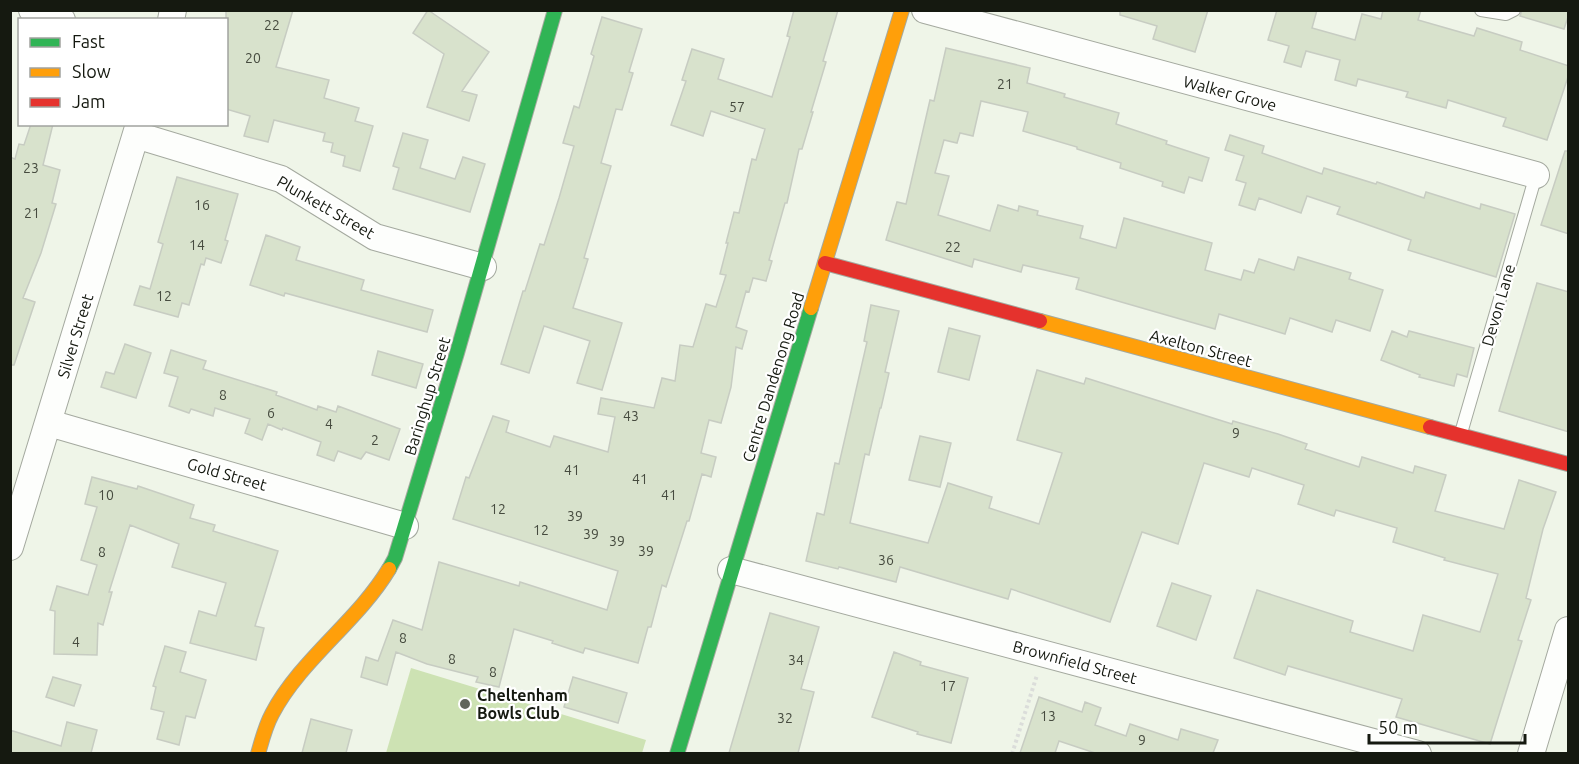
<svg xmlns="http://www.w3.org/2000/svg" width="1579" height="764" viewBox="0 0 1579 764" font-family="Ubuntu,sans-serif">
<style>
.green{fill:#cde2b3}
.building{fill:#d8e2cc;stroke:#c7ccc2;stroke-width:1.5}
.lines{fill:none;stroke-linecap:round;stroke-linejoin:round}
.lane-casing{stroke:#a4a99f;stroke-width:14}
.street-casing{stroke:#a4a99f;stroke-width:28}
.fast-casing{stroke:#a4a99f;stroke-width:16}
.slow-casing{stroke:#a4a99f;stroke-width:16}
.jam-casing{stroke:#a4a99f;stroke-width:16}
.path{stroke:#dbddda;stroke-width:4;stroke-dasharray:3 3;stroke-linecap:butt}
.lane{stroke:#fdfefc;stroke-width:12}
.street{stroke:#fdfefc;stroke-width:26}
.fast{stroke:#30b455;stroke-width:14}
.slow{stroke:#ff9f0a;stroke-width:14}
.jam{stroke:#e5322d;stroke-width:14}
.poi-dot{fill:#61665c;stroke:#fff;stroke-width:2}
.labels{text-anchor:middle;stroke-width:4.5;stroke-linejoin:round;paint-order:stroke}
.number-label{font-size:14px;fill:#464b3f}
.street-label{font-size:16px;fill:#151910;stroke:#fff}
.poi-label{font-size:16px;font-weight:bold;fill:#151910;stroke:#fff;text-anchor:start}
</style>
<rect width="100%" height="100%" fill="#eff5e8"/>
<!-- green -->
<path class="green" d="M411,668L646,740L642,753H386Z"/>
<!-- building -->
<path class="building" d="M226,10H293L276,67L329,80L324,98L359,108L355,121L373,126L360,171L343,166L345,156L331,152L333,143L323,141L325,133L274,120L268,142L244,136L250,116L226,109Z
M428,10L489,52L462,91L477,95L469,121L427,107L444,54L413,33Z
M794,10H838L823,61L826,62L811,112H813L802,149H799L787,203H785L769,260L772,261L766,281L753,278L749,292L746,291L736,327L747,331L742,349L736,347L731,387L721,423L709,420L701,453L716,457L711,477L702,474L689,521H687L666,587L662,585L651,627H648L638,663L585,648L583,653L552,643L553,641L514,629L499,687L476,682L478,677L427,664L396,652L387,685L361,677L366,657L378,661L393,620L422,630L439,562L519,586L520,582L607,610L618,571L453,519L466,477L469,478L493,416L509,421L506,432L550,447L554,436L608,452L615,417L598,414L601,398L654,408L662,378L675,381L680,345L693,347L706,304L716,307L726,275L720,274L728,243H726L734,212L739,213L752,159L756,160L765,129L711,111L703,136L671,125L686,81L682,80L692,49L724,59L718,79L772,97L790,37L787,36Z
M1120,10H1208L1195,52L1153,39L1157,26L1120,15Z
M1277,10H1317L1312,28L1355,40L1362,14L1381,19L1383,10H1421L1418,20L1474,36L1477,28L1522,42L1520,50L1569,66V74L1547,140L1503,126L1506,118L1448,100L1446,108L1406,97L1408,92L1358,79L1356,86L1335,80L1340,60L1306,51L1301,67L1284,62L1289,46L1268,40Z
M1522,10H1569V14L1564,29L1520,16Z
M602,17L642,29L629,72L633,73L622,110L616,109L601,163L611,166L584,258L588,259L573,308L622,323L602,390L577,383L590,341L544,326L529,373L501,364L523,291H525L540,244L544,245L559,198L574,146L563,143L574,106L579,108L594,56L591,54Z
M946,48L1030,68L1027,83L1065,94L1064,97L1119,113L1116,124L1167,141L1166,144L1209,158L1202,181L1189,177L1184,193L1162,186L1163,182L1120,168L1121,163L1077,149V147L1023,131L1028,112L981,101L973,136L960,133L957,143L944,140L935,173L949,176L938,215L990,231L998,205L1018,211L1019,206L1038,211L1037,215L1083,226L1080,238L1116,248L1124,218L1212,243L1205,270L1241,280L1244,270L1254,273L1259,259L1294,270L1298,257L1351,273L1349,279L1383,290L1370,331L1336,320L1332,332L1290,318L1285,334L1219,314L1215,329L1076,289L1079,278L1023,265L1021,272L974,259L972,267L886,240L897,202L906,204L930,100L934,101Z
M31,124H53L43,165L60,170L52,203L56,204L41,253L23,298L35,302L14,365H10V157L15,159L19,144L24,145Z
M403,133L428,140L420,168L455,179L463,157L485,164L470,212L393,189L399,168L393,166Z
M1230,135L1264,146L1262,153L1322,174L1324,168L1376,184L1377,182L1424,198L1426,192L1480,209L1481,204L1515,214L1496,277L1408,250L1411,240L1337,214L1340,207L1307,196L1301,213L1259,198L1255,210L1239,205L1246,183L1236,180L1244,156L1225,150Z
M1565,151H1569V234L1541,225Z
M177,177L238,194L225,240L228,241L221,263L206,258L204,265L201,264L189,305L182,303L178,317L134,305L140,286L150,289L163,244L158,242Z
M266,235L300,247L296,260L364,280L361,290L433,310L427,332L285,293L284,296L250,285Z
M1537,283L1569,292V432L1499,411Z
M871,305L899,311L885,372L889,373L881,408H880L869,455L865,454L850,523L928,543L948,483L992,497L989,508L1039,524L1062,453L1017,440L1037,370L1084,384L1086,378L1232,424L1233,421L1278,434L1307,444L1305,449L1359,467L1362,457L1413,473L1415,466L1446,475L1435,511L1504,529L1519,480L1556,492L1543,529L1526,598L1531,600L1518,640L1522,641L1490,744L1396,717L1402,699L1288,666L1285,675L1234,658L1257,590L1353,621L1350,632L1413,651L1423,615L1480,632L1498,574L1444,560L1445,558L1393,542L1397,528L1336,510L1334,516L1298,504L1304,485L1252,468L1249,477L1204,463L1178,544L1142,532L1110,622L1011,589L1008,599L900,567L896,582L839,567L838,569L806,561L817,513L824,515L835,463L839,464L867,342L864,341Z
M949,328L980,336L969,380L938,372Z
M1392,331L1407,337L1409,331L1474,348L1467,377L1457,374L1454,386L1419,377L1420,375L1381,360Z
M125,344L151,353L136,398L101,387L106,372L114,374Z
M171,350L206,361L203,369L277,392L276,395L317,410L318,406L336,412L338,406L400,429L389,460L366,452L361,459L338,451L334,461L317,455L321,442L283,428L282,430L268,424L262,440L245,433L250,419L215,408L213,416L191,409L189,413L169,406L178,377L164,373Z
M378,351L423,364L416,388L372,375Z
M920,436L951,443L940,487L909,480Z
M92,477L137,489L138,486L194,505L190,518L215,525L213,531L278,551L255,626L264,628L256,660L190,643L199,611L216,616L226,583L172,567L179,544L130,525L109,592H112L103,625L98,623L97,655L54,654L55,611L50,610L57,586L88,595L97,565L81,560L97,507L85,504Z
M1172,583L1211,596L1196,640L1157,626Z
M770,613L819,627L801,689L814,692L798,753H729Z
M165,646L186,652L180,672L206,680L195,718L186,716L179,745L157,739L164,712L151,709L156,687L153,686Z
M894,652L921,662L920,665L968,678L951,743L917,734L918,732L872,717Z
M53,677L81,685L74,706L46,697Z
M573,677L627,693L618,723L564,707Z
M1039,697L1082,712L1085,702L1101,708L1095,725L1126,736L1130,724L1178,740L1181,729L1218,740L1213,753H1095L1059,741L1055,753H1020Z
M311,719L352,730L346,753H302Z
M67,722L97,730L91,753H10V730L61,746Z"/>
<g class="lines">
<defs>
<path id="lane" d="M1481,10L1506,14L1514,10
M1461,433L1536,175"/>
<path id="street" d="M32,10L62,20
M925,10L1536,175
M171,20L173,10
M136,135L281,179L375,237L483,267
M49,423L405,526
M10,547L139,124
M731,570L1418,754
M1531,754L1568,630"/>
<path id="fast" d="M389,569L395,558L457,353L555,10
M677,754L811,308"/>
<path id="slow" d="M811,308L902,10
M1040,321L1430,427
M258,754C262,740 265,727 272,714C301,659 357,622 389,569"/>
<path id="jam" d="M825,263L1040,321
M1430,427L1568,464"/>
</defs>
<!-- lane casing -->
<use href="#lane" class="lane-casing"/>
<!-- street casing -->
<use href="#street" class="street-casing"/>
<!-- fast casing -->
<use href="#fast" class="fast-casing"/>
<!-- slow casing -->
<use href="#slow" class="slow-casing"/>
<!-- jam casing -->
<use href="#jam" class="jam-casing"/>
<!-- path -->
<path class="path" d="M1012,754L1037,675"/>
<!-- lane -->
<use href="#lane" class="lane"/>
<!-- street -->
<use href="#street" class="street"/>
<!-- fast -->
<use href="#fast" class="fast"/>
<!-- slow -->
<use href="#slow" class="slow"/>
<!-- jam -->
<use href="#jam" class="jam"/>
</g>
<!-- markers -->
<circle class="poi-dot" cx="465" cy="704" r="6"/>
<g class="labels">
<!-- number labels -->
<g class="number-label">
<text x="272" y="30">22</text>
<text x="253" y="63">20</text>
<text x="1005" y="89">21</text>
<text x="737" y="112">57</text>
<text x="31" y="173">23</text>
<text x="202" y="210">16</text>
<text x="32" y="218">21</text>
<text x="197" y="250">14</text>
<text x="953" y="252">22</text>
<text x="164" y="301">12</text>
<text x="223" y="400">8</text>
<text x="271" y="418">6</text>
<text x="631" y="421">43</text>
<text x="329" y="429">4</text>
<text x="1236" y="438">9</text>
<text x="375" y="445">2</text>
<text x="572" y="475">41</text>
<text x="640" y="484">41</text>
<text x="106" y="500">10</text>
<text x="669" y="500">41</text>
<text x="498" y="514">12</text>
<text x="575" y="521">39</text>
<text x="541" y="535">12</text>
<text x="591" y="539">39</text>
<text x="617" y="546">39</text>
<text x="646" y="556">39</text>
<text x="102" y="557">8</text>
<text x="886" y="565">36</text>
<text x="403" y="643">8</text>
<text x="76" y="647">4</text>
<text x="452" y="664">8</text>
<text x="796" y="665">34</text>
<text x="493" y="677">8</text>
<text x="948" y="691">17</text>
<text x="1048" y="721">13</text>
<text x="785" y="723">32</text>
<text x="1142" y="745">9</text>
</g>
<!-- street labels -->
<g class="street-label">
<text transform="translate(1230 93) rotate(15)" y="6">Walker Grove</text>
<text transform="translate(326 207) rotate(30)" y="6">Plunkett Street</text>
<text transform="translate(1498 305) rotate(-74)" y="6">Devon Lane</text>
<text transform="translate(75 336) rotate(-73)" y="6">Silver Street</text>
<text transform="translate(1201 348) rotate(15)" y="6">Axelton Street</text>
<text transform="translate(773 377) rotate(-73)" y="6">Centre Dandenong Road</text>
<text transform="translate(427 396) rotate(-73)" y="6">Baringhup Street</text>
<text transform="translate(227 474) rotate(16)" y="6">Gold Street</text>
<text transform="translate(1075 662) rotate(15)" y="6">Brownfield Street</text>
</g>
<!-- poi labels -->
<g class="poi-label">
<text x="477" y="701">Cheltenham<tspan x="477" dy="18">Bowls Club</tspan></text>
</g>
</g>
<!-- border -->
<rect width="1579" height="764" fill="none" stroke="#151910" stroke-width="24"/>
<!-- legend -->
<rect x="18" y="18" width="210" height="108" fill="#ffffff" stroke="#a1a39f" stroke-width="1.5"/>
<rect x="30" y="38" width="30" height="9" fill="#30b455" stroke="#a1a39f" stroke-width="1.5"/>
<text x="72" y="48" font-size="18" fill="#151910">Fast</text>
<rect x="30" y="68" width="30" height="9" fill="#ff9f0a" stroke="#a1a39f" stroke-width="1.5"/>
<text x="72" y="78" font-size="18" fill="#151910">Slow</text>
<rect x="30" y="98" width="30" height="9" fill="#e5322d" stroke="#a1a39f" stroke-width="1.5"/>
<text x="72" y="108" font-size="18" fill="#151910">Jam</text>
<!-- scale -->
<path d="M1369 734v9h156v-9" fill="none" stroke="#151910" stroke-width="3"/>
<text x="1378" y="734" font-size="18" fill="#151910" stroke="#ffffff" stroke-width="4.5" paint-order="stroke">50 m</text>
</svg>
